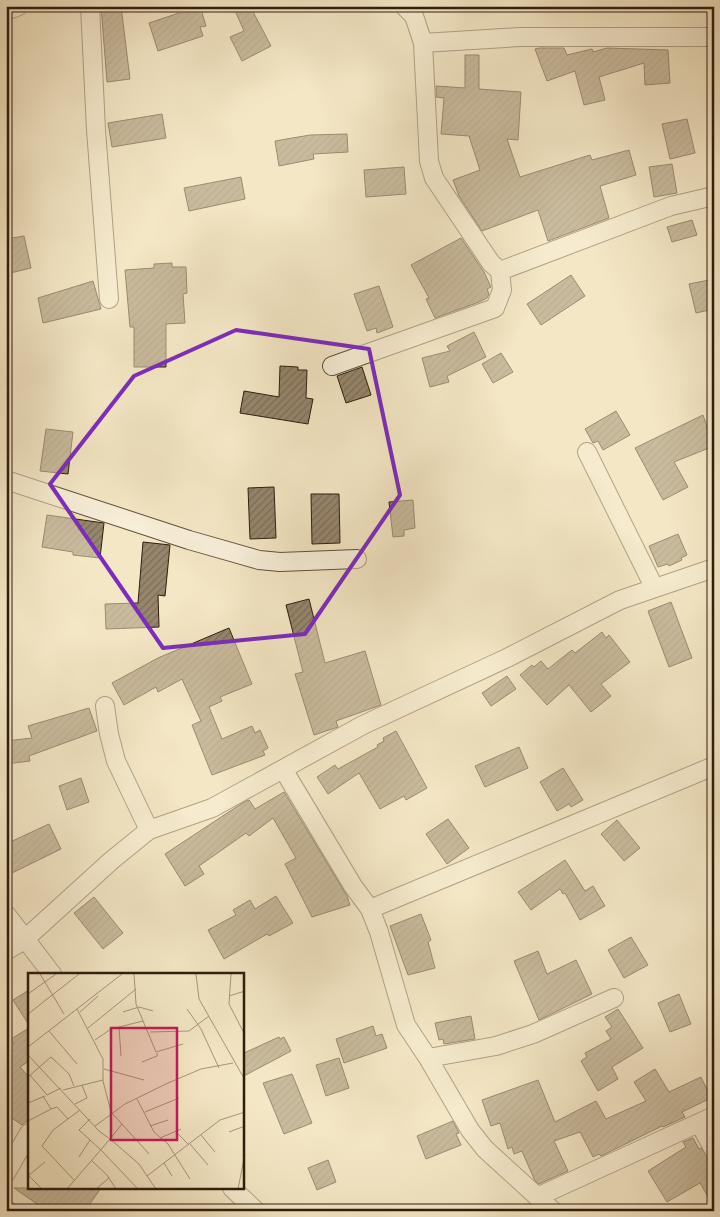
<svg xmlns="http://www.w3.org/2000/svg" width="720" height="1217" viewBox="0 0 720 1217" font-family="'Sorts Mill Goudy',serif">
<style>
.building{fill:url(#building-hatch);stroke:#301c0d}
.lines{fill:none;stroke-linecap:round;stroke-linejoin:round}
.minor-casing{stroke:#614f3b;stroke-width:20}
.minor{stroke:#f8efd9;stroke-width:18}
.marked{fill:none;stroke:#7b2cbf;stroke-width:4;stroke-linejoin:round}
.inset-road{fill:none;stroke:#a6967b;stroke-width:1}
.view{fill:#c2185b;fill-opacity:0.15;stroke:#c2185b;stroke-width:2.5}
.inset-edge{fill:none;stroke:#301c0d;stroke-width:2.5}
</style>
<defs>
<pattern id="building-hatch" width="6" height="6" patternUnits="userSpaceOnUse" patternTransform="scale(1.25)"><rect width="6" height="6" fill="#96866d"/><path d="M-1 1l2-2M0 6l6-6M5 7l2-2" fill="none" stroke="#7b6d58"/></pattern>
</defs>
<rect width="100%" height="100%" fill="#f4e7c5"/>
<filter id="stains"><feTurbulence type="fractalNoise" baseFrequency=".004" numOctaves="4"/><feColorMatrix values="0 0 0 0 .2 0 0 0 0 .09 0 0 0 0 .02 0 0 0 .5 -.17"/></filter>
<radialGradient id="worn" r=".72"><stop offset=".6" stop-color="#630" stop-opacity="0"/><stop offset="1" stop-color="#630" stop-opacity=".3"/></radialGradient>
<!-- building -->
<path class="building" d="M101,6H121L130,79L107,82Z
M177,6H200L206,26L200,27L203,36L158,51L149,23L179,13Z
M233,6H250L271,46L242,61L230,37L244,31Z
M539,48H564L567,55L592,49L593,52L607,48L668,50L670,83L645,85L644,63L599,77L605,100L584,105L575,71L547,81L535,49Z
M465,55H479V89L521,92L518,140L507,139L520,177L590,155L592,160L629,150L636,175L600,186L609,218L548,241L538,210L482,231L459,196L453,180L480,170L469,136L441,134L444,98L436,97V86L465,88Z
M162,114L166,138L112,147L108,123Z
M687,119L695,153L670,159L662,124Z
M347,134L348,152L313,154L314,159L279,166L275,141L310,135Z
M672,164L677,193L654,197L649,167Z
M404,167L406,194L366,197L364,170Z
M241,177L245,199L189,211L184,188Z
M692,220L697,235L672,242L667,227Z
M24,236L31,268L6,274V239Z
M461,238L484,272L491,287L487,289L489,294L487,298L479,302L435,318L426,299L429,298L411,265Z
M172,263V267H186L187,293L183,294L185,323L166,324V367H134V327H130L125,270L154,268V264Z
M571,275L585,296L541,325L527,304Z
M714,279V309L696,313L689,284Z
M93,281L101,309L43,323L38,298Z
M379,286L393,327L377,333L376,328L367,331L354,294Z
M474,332L486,357L447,376L449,382L430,387L422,358L450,351L447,346Z
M501,353L513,372L493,383L482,364Z
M280,366L298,367V370H307L306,398L313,399L308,424L240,413L244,391L279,397Z
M362,367L371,395L346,403L337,376Z
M616,411L630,435L603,450L598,441L593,443L585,429Z
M703,415L714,446L674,462L688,487L663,500L635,448Z
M46,429L73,432L68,474L40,471Z
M274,487L276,538L250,539L248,488Z
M311,494H339L340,543L312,544Z
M413,500L415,528L404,530V536L393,537L389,502Z
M47,515L104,523L100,558L73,555V552L42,547Z
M678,534L687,555L681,558L682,560L669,566L668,564L658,567L649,546Z
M143,542L170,545L165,596L158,595L159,627L106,629L105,604L138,603Z
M309,599L325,663L365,651L381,705L336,721L338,727L314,735L295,674L303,672L286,605Z
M671,602L692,658L669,667L648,611Z
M229,628L252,684L220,697L222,701L209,707L222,739L252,726L255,733L260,730L268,748L263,751L265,755L212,775L192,725L201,721L182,679L158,692L156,687L124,705L112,683L158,658Z
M602,632L606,638L609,635L630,662L601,684L611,696L591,712L569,685L547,705L520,675L532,665L534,667L541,661L548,669L572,650L575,653Z
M507,676L516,689L491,706L482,693Z
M89,708L97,731L29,756L30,761L6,764V741L32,738L28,726Z
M396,731L427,788L406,800L404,796L380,809L359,773L328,794L317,777L335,765L338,769L378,747L377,745L384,741L383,738Z
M519,747L528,768L485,787L475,766Z
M563,768L583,800L571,807L569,804L557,811L540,782Z
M81,778L89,802L67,810L59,786Z
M284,792L347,896L350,905L312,917L285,864L296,858L273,818L249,836L246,833L199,866L204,874L185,886L165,854L244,802L249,800L255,809Z
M448,819L469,848L447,864L426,834Z
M617,820L640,848L624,861L601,834Z
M49,824L61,849L10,874L6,867V844Z
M565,860L585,891L593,886L605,906L580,920L565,893L563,894L560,889L531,910L518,892Z
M276,896L293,923L269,936L267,934L224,959L208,930L236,915L233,910L250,900L255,909Z
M94,897L123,933L103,949L74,913Z
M421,914L431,940L428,942L435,968L408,975L390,926Z
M631,937L648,965L624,978L608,950Z
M538,951L547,974L576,960L592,994L539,1020L514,961Z
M29,990V1025L13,1000Z
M679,994L691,1024L670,1032L658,1003Z
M618,1009L643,1048L612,1067L618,1079L598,1091L581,1061L587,1057L585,1053L611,1039L606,1031L612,1027L605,1017Z
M471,1016L475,1039L444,1044L443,1039L439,1040L435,1023Z
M373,1026L376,1036L382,1034L387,1048L344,1063L336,1039Z
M29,1028V1061L20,1067L29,1077V1119L22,1125L6,1114V1050L14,1044L11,1039Z
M279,1037L280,1039L284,1037L291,1051L242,1077V1054Z
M339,1058L349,1088L326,1096L316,1065Z
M655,1069L669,1092L701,1077L711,1098L682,1112L685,1117L663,1127L662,1126L601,1156L599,1154L593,1157L580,1132L554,1141L568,1171L539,1184L535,1181L522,1151L514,1154L512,1147L508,1149L500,1123L491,1126L482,1100L538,1080L555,1122L596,1101L606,1119L646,1101L634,1082Z
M292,1074L312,1123L284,1134L263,1083Z
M453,1121L459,1133L456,1134L461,1145L426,1159L417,1136Z
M693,1138L699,1149L701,1148L714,1164V1207L700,1183L667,1202L648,1171L686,1147L683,1142Z
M328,1160L336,1182L317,1190L308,1168Z
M14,1188H101L85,1211H47Z"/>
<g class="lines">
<defs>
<path id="minor" d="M90,6L96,130L109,299
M404,6L414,16L423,43L429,161L434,178L491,263L500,271L671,206L714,196
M6,11L19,6
M423,43L520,37H714
M332,366L495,308L502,290L500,271
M587,452L654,587
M6,480L189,540L259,560L280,562L357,559
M105,706L109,734L116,761L149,830
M283,769L353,886L370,909L379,932L406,1025L428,1058L470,1130L485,1149L553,1211
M370,909L714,766
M6,914L52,974
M6,951L24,940L112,860L149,830L212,808L363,725L507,658L620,600L714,568
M428,1058L496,1046L533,1034L614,998
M699,1123L714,1150
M6,1173L29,1133
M232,1188L256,1211
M537,1197L714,1116
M6,1209L8,1211"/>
</defs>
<!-- minor casing -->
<use href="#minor" class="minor-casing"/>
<!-- minor -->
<use href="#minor" class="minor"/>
</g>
<!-- marked area -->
<path d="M0 0H720V1217H0ZM236,330L369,349L400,495L305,634L163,648L50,484L134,376Z" fill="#f4e7c5" fill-opacity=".55" fill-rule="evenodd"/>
<path class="marked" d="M236,330L369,349L400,495L305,634L163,648L50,484L134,376Z"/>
<!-- overview -->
<g transform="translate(28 973)">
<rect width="216" height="216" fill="#f4e7c5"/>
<path class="inset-road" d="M12,1L36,41M106,1L108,31L128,79L155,71M168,1L171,26L217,107M203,1L201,31L217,62M0,21L28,1M201,23L217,18M49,36L75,86V108L83,139L121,181M159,36L173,56L191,95M52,39L70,23M95,39L111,34L125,38M0,41L51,1M91,54L93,83M60,55L108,16M21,58L49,91M122,59L161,58L181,43M67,67L83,56L115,48M0,74L94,1M0,82L71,158L82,166L94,151M114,89L129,83V80M76,96L116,107M2,102L19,122L33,115M0,104L23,84L41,101L46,113M35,117L75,107M15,123L23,136L29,134L40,146M109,126L126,159L140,171L162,206M0,130L17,123M47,131L59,125L54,112M117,139L151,125M62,146L51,157L73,177M0,148L23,136M67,153L97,131L140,110L173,96L205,90M122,153L140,147M147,158L161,172M201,159L217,153M173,162L187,179M132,165L153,156M162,171L180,192M73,177L110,216M51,184L62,167M64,188L79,202L88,216M136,190L144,203M0,202L14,216M1,202L17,189M47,208L14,173L25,157L52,137M39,216L82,166L111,191L119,203M68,216L81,205M128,216L119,203L192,147L217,139M210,216L217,181"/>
<path class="view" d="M83,55H149V167H83Z"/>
<rect width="216" height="216" class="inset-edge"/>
</g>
<!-- margin -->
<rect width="720" height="1217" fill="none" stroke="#f4e7c5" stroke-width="25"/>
<rect x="8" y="8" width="705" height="1202" fill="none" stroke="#301c0d" stroke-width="2.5"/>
<rect x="12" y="12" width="695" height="1192" fill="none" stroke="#301c0d"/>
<rect width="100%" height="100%" filter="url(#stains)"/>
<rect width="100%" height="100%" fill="url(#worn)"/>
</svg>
